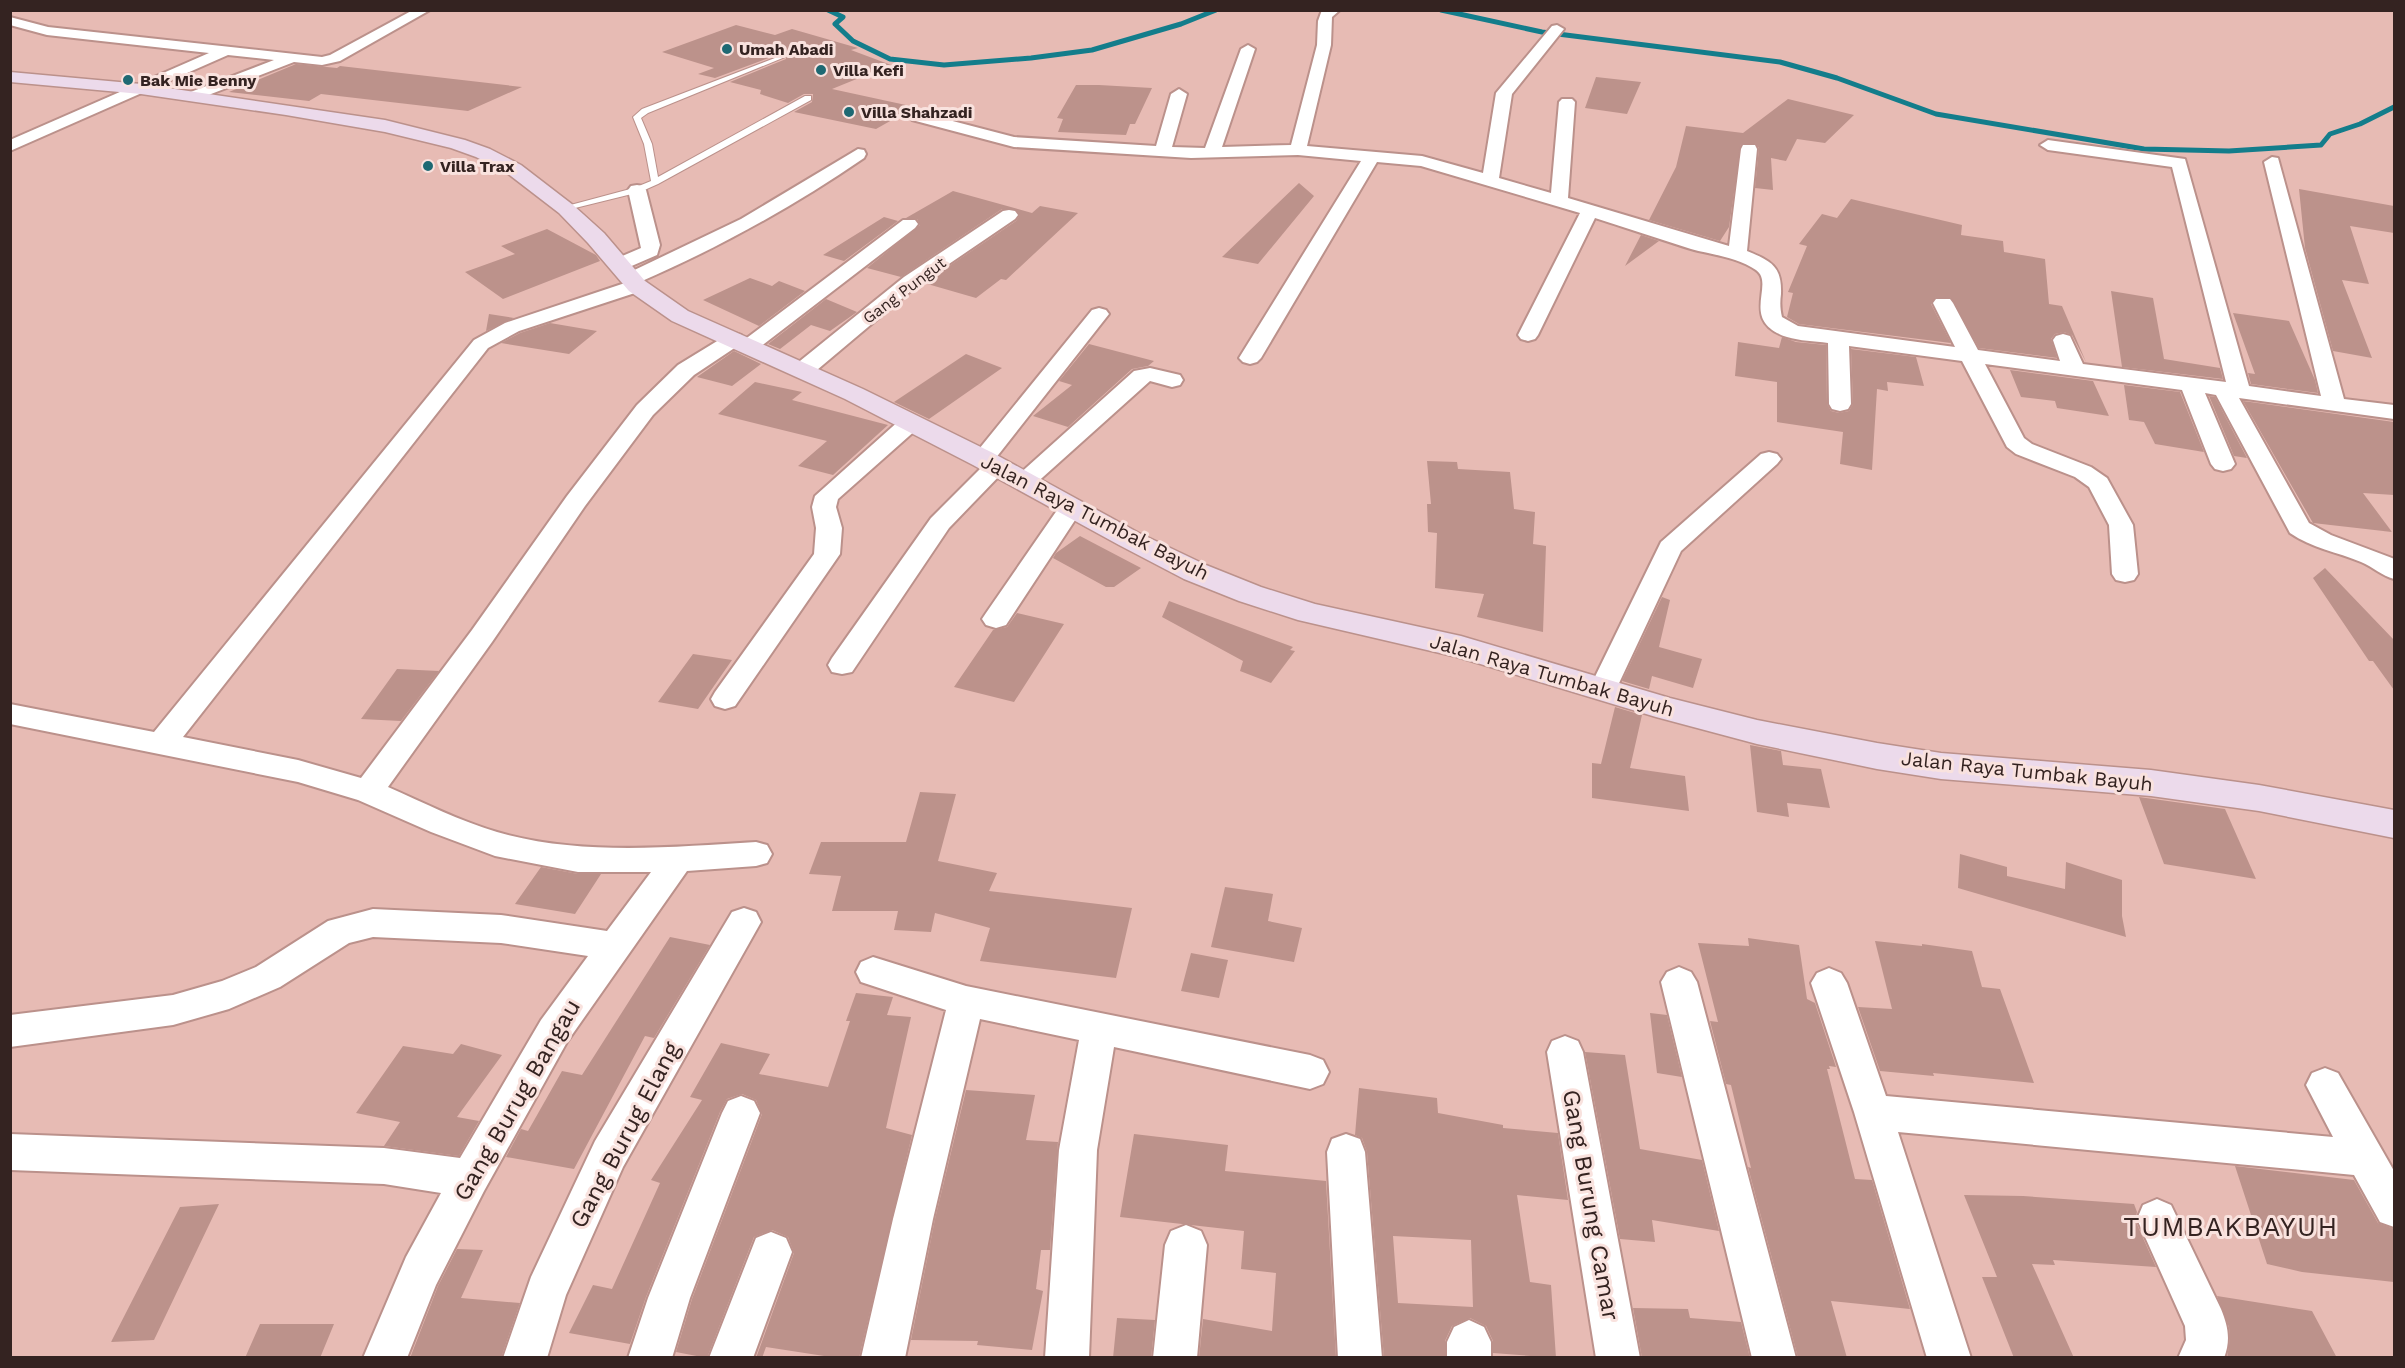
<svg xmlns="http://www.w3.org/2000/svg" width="2405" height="1368" viewBox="0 0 2405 1368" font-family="'Work Sans',sans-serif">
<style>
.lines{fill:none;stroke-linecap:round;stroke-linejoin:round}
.stream{stroke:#137d8b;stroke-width:5}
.building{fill:#bc928b;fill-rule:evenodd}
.lane-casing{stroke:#bb918b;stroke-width:2}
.street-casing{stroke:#bb918b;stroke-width:4}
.secondary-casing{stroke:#bb918b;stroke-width:3}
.lane{fill:#fff;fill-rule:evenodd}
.street{fill:#fff;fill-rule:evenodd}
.secondary{fill:#ecdaeb;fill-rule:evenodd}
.poi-dot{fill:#1e6973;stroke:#f9e2de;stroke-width:2}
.labels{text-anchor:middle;stroke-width:6;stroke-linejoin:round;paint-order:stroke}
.far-poi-label{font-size:16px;font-weight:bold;fill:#342321;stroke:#f9e2de;text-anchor:start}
.far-street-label{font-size:16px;fill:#342321;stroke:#f9e2de}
.street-label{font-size:20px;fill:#342321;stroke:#f9e2de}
.near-street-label{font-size:24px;fill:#342321;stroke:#f9e2de}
.near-quarter-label{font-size:27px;letter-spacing:1.5px;fill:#342321;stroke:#f9e2de}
</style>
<rect width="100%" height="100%" fill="#e7bbb4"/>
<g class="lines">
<!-- stream -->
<path class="stream" d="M828,10L843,17L835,24L853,41L890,59L944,65L1031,58L1092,50L1181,24L1216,10
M1441,10L1542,32L1780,62L1837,78L1936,114L2144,149L2229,151L2321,145L2330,134L2360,124L2394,107"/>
</g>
<!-- building -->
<path class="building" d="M736,25L775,35L792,29L858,48L851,50L891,65L832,89L915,107L876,129L794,112L812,102L813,94H804L788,103L760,94L761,90L730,82L786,59L785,55L779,54L715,78L698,74L714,68L662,52Z
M296,64L337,68L340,66L522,87L468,111L321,94L309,101L229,92Z
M1596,77L1641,82L1627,114L1585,108Z
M1076,85H1099L1152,88L1135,124H1130L1126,135L1058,132L1063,119L1057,118Z
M1788,99L1854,115L1825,143L1797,139L1786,161L1771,158L1773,190L1755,188L1759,148L1755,143L1741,144L1729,227L1720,241L1649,220L1676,167L1686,126L1743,133Z
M1299,183L1314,196L1258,264L1222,257Z
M2299,189L2394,206V233L2350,226L2369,284L2342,280L2372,358L2333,351L2305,248Z
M953,191L1032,213L1040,206L1078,213L1006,280L1001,279L976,298L924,283L1016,221L1020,215L1015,209H1002L901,277L867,268L920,225L917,219L906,218Z
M1851,199L1962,225L1961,235L2003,241L2004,252L2045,259L2049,304L2062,306L2086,362L2072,335L2064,332L2055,334L2051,339L2057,358L1979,348L1950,297H1936L1931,304L1951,343L1799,324L1787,317L1793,293L1788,292L1807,246L1799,244L1822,214L1837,218Z
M884,217L898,221L844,261L823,255Z
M547,229L596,255L600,261L503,299L465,272L515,254L501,246Z
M1641,235L1659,241L1625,266Z
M750,278L772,286L779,281L805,291L759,326L703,300Z
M2111,291L2153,298L2164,359L2220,368L2223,379L2122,367Z
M826,299L857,312L830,331L811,325L780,349L768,344Z
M2233,313L2289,321L2315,380L2318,393L2251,384L2248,373L2255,374Z
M489,314L514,318L486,331Z
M550,323L597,331L569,354L501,343L520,333Z
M1782,337L1796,342L1826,345L1827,404L1831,411L1839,413L1849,411L1853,404L1851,349L1916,357L1924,386L1887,382L1888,391L1877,389L1872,470L1840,464L1843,432L1777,422V382L1735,376L1738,342L1779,348Z
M1089,344L1154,361L1148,366L1132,369L1068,427L1033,416L1072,385L1059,381Z
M734,351L761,364L732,386L697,377Z
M966,354L1002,368L929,419L894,402Z
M2010,370L2093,381L2109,416L2057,408L2055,401L2021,397Z
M755,382L802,392L792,400L888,425L833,475L798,466L827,441L718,414Z
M2124,385L2180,392L2204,452L2155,444L2144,422L2129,420Z
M2209,396L2215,397L2247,458L2234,456Z
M2243,401L2394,422V495L2363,493L2392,532L2313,523Z
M1427,461L1457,462L1458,469L1510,472L1514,509L1535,512L1533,544L1546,546L1543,632L1477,617L1484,594L1435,588L1437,533L1428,532L1427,504H1431Z
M1080,536L1141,568L1114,587H1106L1053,558L1056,553Z
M2325,568L2394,640V690L2373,661H2369L2313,578Z
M1662,597L1670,600L1659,647L1702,659L1693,688L1652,676L1649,689L1622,681Z
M1169,601L1293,647L1290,650L1295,651L1271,683L1240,671L1243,661L1162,617Z
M1017,613L1064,624L1014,702L954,687L993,630L1007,627Z
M693,654L732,660L698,709L658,702Z
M397,669L439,671L401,721L361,719Z
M1615,707L1642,715L1630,768L1685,776L1689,811L1592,798V763L1601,764Z
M1750,745L1781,751L1783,765L1821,769L1830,808L1787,803L1789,817L1757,812Z
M920,792L956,794L938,861L997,873L989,891L1132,908L1116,978L980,961L990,928L935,913L931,932L894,930L898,911H832L841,876L809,874L821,842H906Z
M2139,797L2225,809L2256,879L2164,864Z
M1960,854L2007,867V876L2065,889L2066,862L2122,880V916L2126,937L1958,888Z
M541,867L578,874H601L575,914L515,904Z
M1225,887L1273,894L1268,921L1302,928L1294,962L1211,947Z
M670,937L710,945L654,1038L645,1036L574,1169L506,1157L521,1129L528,1131L562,1071L582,1075Z
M1748,938L1799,945L1807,999L1815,1003L1836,1067L1829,1066L1830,1069H1827L1855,1179L1872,1180L1910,1309L1831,1301L1847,1358H1798L1748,1167L1751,1168L1731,1085L1726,1084L1710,1021L1718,1022L1698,943L1749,946Z
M1875,941L1922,946V944L1972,951L1982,987L2000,989L2034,1083L1933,1073L1934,1076L1880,1071L1858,1007L1892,1009Z
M1191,953L1228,960L1219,998L1181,991Z
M856,993L893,997L887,1015L911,1017L886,1128L912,1135L859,1358H837L766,1347L762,1358H756L794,1253L788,1237L772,1230L754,1237L707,1358L676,1352L692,1299L762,1114L756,1100L742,1094L727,1099L720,1112L646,1297L630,1344L569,1333L593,1285L612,1289L660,1183L651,1180L702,1100L690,1097L721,1043L770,1054L759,1074L828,1087L850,1021H846Z
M1650,1013L1667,1015L1682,1077L1657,1073Z
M461,1044L502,1055L457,1117L479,1121L459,1156L384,1146L400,1122L356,1113L403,1046L453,1054Z
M1585,1052L1625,1055L1640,1149L1702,1160L1719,1231L1652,1220L1655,1242L1620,1239Z
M1359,1088L1437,1098L1438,1113L1503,1125V1128L1558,1133L1568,1200L1517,1195L1530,1282L1551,1285L1556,1358L1493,1353V1341L1486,1326L1470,1318L1452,1326L1445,1341V1358H1384L1367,1152L1362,1138L1355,1135ZM1393,1236L1471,1240L1473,1307L1398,1303Z
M966,1090L1035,1095L1026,1140L1058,1142L1050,1250H1041L1036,1289L1043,1291L1032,1350L977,1345L978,1341L911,1340L935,1219Z
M1134,1134L1228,1145L1225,1171L1326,1181L1336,1358H1199L1203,1319L1272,1331L1276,1273L1241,1269L1244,1231L1120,1217Z
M2235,1166L2354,1180L2378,1223L2394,1229V1282L2302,1272L2267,1264Z
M1964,1195L2023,1196L2134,1204L2137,1212L2135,1220L2156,1267L2053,1260L2055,1265L2032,1264L2074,1358H2014L1982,1277H1997Z
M219,1204L154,1340L111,1342L180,1207Z
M457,1249L483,1250L461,1298L520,1303L501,1358H410L438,1286Z
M2217,1296L2312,1311L2337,1358H2227L2230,1339L2229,1327Z
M1633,1308L1688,1309L1690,1318L1741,1322L1750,1358H1642Z
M1117,1318L1155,1320L1151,1358H1113Z
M260,1324H334L320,1358H245Z"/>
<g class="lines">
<defs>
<path id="lane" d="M780,56L785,57L648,113L641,118L652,144L658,177L805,96H811V100L658,184L640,192L563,211V207L634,188L651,181L644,144L633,117L642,109Z"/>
<path id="street" d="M413,10H430L340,61L322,65L294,62L198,99H188L185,96L188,93L274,60L228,55L10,151V140L209,53L47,35L10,25V17L48,27L322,57L330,55Z
M1322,10H1340L1332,17L1331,45L1307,146L1422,156L1483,173L1496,93L1552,26L1557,25L1564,29L1512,94L1499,178L1551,193L1559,102L1562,99H1572L1575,102L1568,198L1729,246L1741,149L1743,145H1755L1757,149L1747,251C1771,261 1782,266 1781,294C1780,302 1780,309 1782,317L1798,326L1955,347L1933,303L1936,299H1950L1953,303L1978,350L2060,361L2053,340L2056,336L2063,334L2070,336L2083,364L2226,382L2172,167L2048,150L2040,145L2048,140L2185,159L2249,386L2321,396L2264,162L2272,157L2278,158L2344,399L2394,405V419L2239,398L2309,523L2331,535L2392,558L2394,559V579C2382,576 2373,567 2361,562C2337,552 2312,548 2290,533L2216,395L2205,393L2235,464L2231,469L2223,471L2215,469L2211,464L2182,390L1985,364L2024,438L2032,444L2091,467L2107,478L2133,525L2138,574L2134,580L2125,582L2116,580L2112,574L2109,525L2089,487L2075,477L2016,454L2007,447L1962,361L1849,346L1851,404L1848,409L1840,411L1832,409L1829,404L1828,343C1814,341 1800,341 1787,337C1738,321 1776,284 1756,270C1737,257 1713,255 1691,249C1659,239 1627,228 1595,218L1538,335L1535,339L1528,341L1521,339L1518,335L1580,213L1421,166L1377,162L1261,358L1257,362L1250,364L1243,362L1239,358L1361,161L1298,155L1191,158L1014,147L912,120L910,117L918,112L1014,137L1156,146L1171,94L1179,89L1187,94L1172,147L1205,148L1241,49L1248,45L1255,49L1222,147L1291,145L1317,45L1318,21Z
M858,149L864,150L866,154L864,158C794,206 720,247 642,281L647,286L644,290L519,331L488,348L183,737L298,760L361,778L472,630L567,496L637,405L678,365L727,335L734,333L741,335L744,340L903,220H915L918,224L915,228L756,350L749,352L742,350L739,345L694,375L653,415L585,506L492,642L388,787C424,803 460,821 497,832C579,856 672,847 756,842L767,845L772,854L767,863L756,866L687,871L567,1042L484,1191L436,1285L407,1358H363L406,1257L441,1193L384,1184L10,1170V1134L384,1148L460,1158L541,1020L588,956L501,943L373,937L349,943L280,987L229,1009L173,1025L10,1047V1015L173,995L222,981L256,967L328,921L373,909L501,915L607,931L651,872H578L495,856L431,832L358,800L298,782L10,724V704L154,732L474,340L505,323L625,283L621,279L624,275L741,219Z
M637,185L643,186L646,190L660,245L657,255L627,268H613L610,264L613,260L641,248L628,190L631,186Z
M1009,210L1015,211L1018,215L1015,219L918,285L811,375L803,376L795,375L792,370L795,365L904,277L1003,211Z
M1099,308L1106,310L1109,314L995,459L1004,461L1008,466L1004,471L949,528L852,672L842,674L832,672L828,665L832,658L931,518L983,466L975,464L971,459L975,454L1092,310Z
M1150,368L1180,375L1183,380L1180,385L1172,387L1150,381L1033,486L1025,488L1017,486L1013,481L1017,476L1134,371Z
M909,417L917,419L920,424L917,429L838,499L836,507L842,528L840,554L735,706L725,709L715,706L711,699L715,692L814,554L816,528L812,507L815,496L901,419Z
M1769,452L1777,454L1781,459L1777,464L1681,551L1613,696L1603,699L1593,696L1589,689L1661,542L1761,454Z
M1071,501L1080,503L1083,508L1006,625L996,628L986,625L982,619L986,613L1062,503Z
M744,908L756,912L761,922L623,1167L566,1295L547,1358H503L531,1277L595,1141L732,912Z
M873,957L966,986L1310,1055L1323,1060L1329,1072L1323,1084L1310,1089L1114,1047L1097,1150L1089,1358H1045L1059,1150L1079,1040L980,1019L933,1219L905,1358H861L893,1219L946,1010L861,982L856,972L861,962Z
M1679,967L1691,972L1697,982L1796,1358H1752L1661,982L1667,972Z
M1829,968L1841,973L1847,983L1886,1096L2333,1137L2306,1085L2312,1073L2325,1068L2338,1073L2394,1171V1227L2380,1222L2354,1175L1898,1132L1971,1358H1927L1854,1112L1811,983L1817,973Z
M1565,1036L1578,1041L1583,1052L1640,1358H1596L1547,1052L1552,1041Z
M741,1096L754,1101L760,1113L690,1298L672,1358H628L648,1298L722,1113L728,1101Z
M1346,1134L1360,1139L1365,1152L1382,1358H1338L1327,1152L1332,1139Z
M2157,1199L2171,1205L2221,1309C2228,1326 2231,1340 2224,1358H2178L2186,1340L2185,1326L2137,1219L2143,1205Z
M1186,1225L1201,1231L1207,1245L1197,1358H1153L1165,1245L1171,1231Z
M771,1232L786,1238L792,1252L753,1358H709L756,1238Z
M1469,1320L1484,1327L1491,1342V1358H1447V1342L1454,1327Z"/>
<path id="secondary" d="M10,72L141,84L385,120L465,140L490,149L521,165L573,205L604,233L645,281L688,311L863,389L993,453L1139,533L1206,565L1261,587L1315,604L1461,636L1670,698L1757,720L1877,743L1941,753L2151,770L2259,785L2394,810V838L2259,811L2151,796L1941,779L1877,769L1757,744L1656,717L1457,657L1298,620L1239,601L1184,579L1119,545L973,465L845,399L672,321L629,291L588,243L559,213L507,173L476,157L451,148L385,132L286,115L141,94L10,82Z"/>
</defs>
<!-- lane casing -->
<use href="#lane" class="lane-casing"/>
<!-- street casing -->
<use href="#street" class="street-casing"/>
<!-- secondary casing -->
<use href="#secondary" class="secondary-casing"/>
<!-- lane -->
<use href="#lane" class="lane"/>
<!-- street -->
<use href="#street" class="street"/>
<!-- secondary -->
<use href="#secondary" class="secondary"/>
</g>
<!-- markers -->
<g class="poi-dot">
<circle cx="727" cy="49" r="6"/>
<circle cx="821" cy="70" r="6"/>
<circle cx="128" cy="80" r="6"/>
<circle cx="849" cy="112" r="6"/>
<circle cx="428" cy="166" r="6"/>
</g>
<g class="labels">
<!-- far-poi labels -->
<g class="far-poi-label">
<text x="739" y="55">Umah Abadi</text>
<text x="833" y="76">Villa Kefi</text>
<text x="140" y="86">Bak Mie Benny</text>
<text x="861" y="118">Villa Shahzadi</text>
<text x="440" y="172">Villa Trax</text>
</g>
<!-- far-street labels -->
<g class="far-street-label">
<text transform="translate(904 290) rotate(-37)" y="6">Gang Pungut</text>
</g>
<!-- street labels -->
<g class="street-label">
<text transform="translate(1095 517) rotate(27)" y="7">Jalan Raya Tumbak Bayuh</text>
<text transform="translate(1552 675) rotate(16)" y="7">Jalan Raya Tumbak Bayuh</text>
<text transform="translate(2027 771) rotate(6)" y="7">Jalan Raya Tumbak Bayuh</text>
</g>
<!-- near-street labels -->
<g class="near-street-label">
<text transform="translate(517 1100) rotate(-60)" y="8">Gang Burug Bangau</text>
<text transform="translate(625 1135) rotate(-62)" y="8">Gang Burug Elang</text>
<text transform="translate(1591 1205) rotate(80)" y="8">Gang Burung Camar</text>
</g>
<!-- near-quarter labels -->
<g class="near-quarter-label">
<text x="2231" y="1236">TUMBAKBAYUH</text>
</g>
</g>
<!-- border -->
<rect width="2405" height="1368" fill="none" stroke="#342321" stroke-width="24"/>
</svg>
